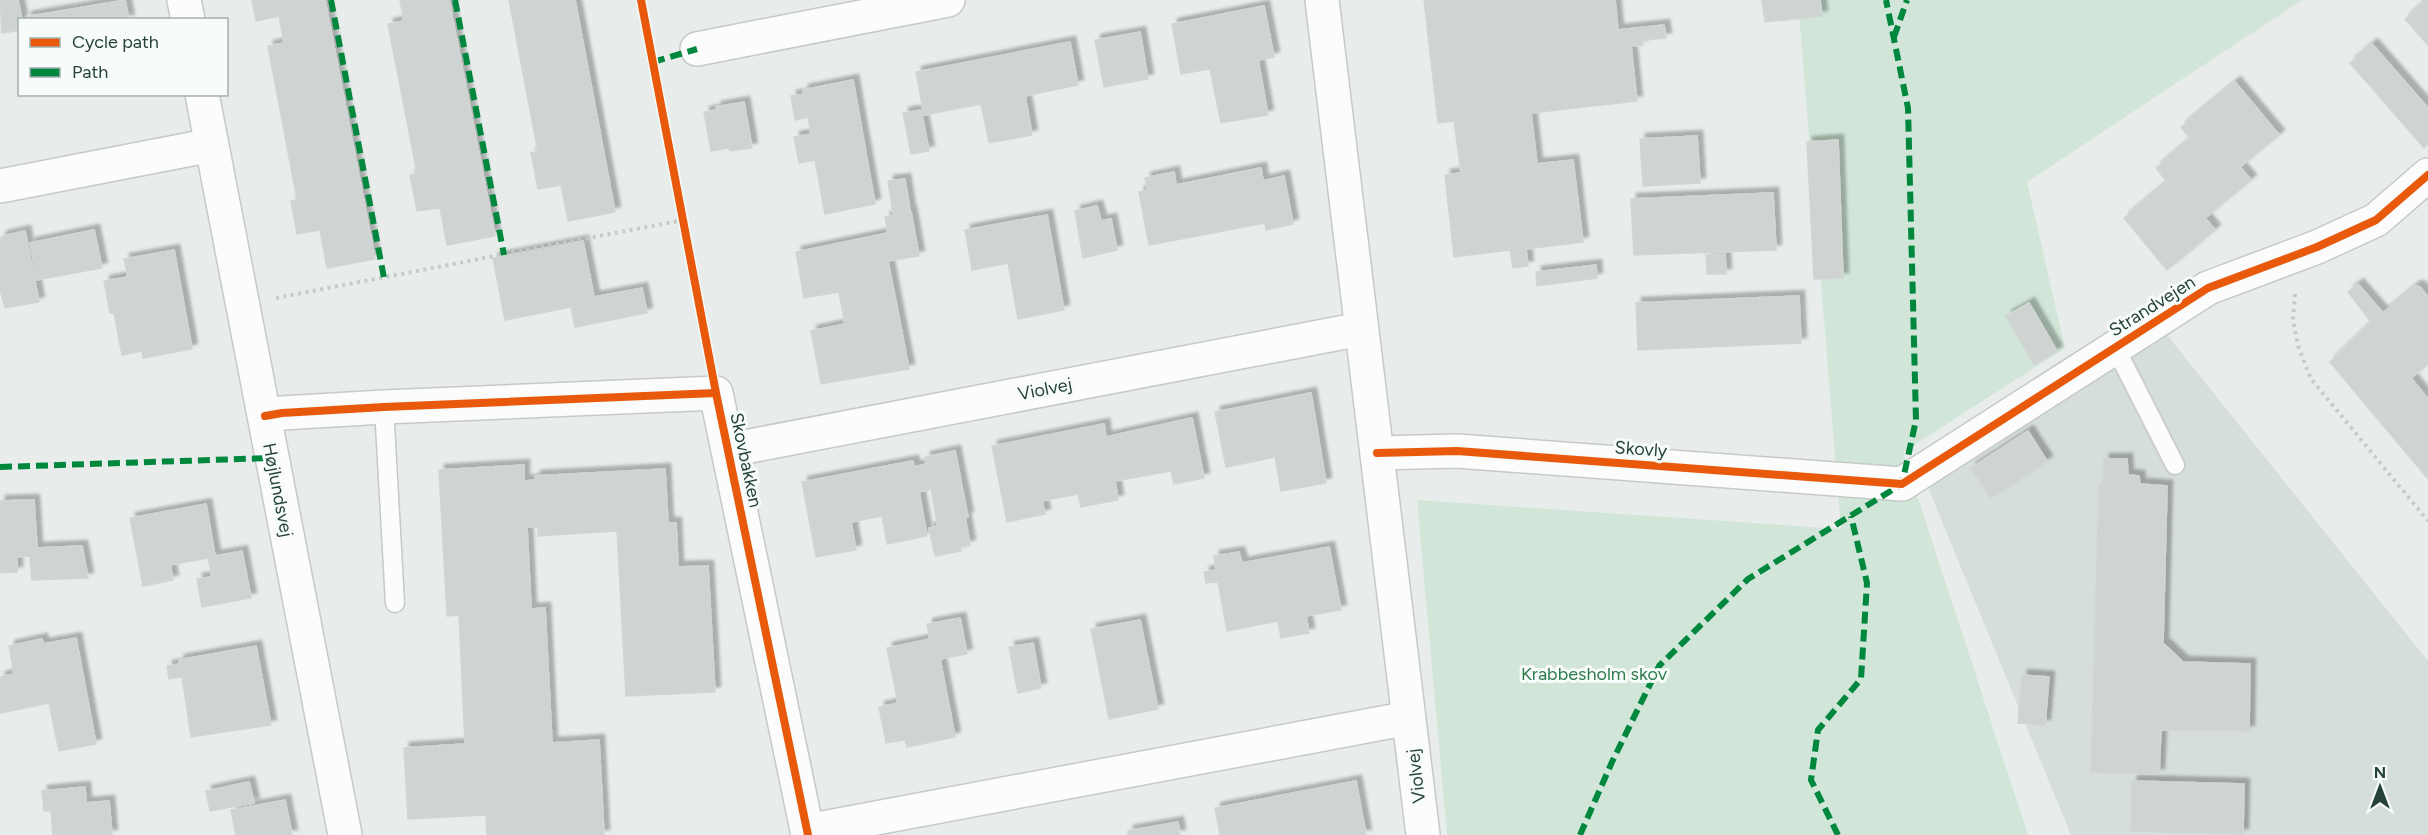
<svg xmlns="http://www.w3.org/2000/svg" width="2428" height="835" viewBox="0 0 2428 835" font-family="Figtree,sans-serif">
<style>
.built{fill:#d6dedb}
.green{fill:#d1e6d8}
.building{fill:#cfd4d2;stroke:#d1d6d4;stroke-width:1.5;filter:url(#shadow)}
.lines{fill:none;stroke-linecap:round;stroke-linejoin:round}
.lane-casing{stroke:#c5cac8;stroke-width:21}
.street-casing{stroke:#c5cac8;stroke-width:36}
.path{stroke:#c3ccca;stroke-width:4;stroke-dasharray:3 4.5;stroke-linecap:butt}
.lane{stroke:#fcfcfc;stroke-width:18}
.street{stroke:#fcfcfc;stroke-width:33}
.quiet{stroke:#00873e;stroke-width:6;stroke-dasharray:12 6;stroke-linecap:butt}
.cycleway-casing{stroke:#f7fbf9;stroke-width:11}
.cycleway{stroke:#e8590c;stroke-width:8}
.labels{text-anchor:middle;stroke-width:6;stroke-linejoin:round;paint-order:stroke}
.street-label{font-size:18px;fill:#24423a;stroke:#f7fbf9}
.park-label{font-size:18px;fill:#2d7a4b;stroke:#f7fbf9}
</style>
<defs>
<filter id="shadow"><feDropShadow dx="5.5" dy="-5.5" stdDeviation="1.5" flood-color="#0004"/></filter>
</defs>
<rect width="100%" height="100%" fill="#e8edeb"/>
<!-- built -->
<path class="built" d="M2164,331L2428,661V835H2071L1927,485Z"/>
<!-- green -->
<path class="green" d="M1798,0H2302L2027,182L2065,348L1903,452L2028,835H1447L1417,500L1841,529Z"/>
<!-- building -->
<path class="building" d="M0,0H18L22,20H20V30L2,33Z
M125,0L129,20H26V17Z
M252,0H325L375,259L327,268L320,230L297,234L291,201L297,200L268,46L284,43L279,16L256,21Z
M400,0H449L495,236L447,245L440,208L417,211L410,175L417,173L388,24L404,21Z
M509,0H575L615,212L568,221L561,185L538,189L531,153L538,152Z
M1424,0H1615L1618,30L1664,25L1666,38L1642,40L1643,45L1631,46L1637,101L1531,113L1537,164L1573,160L1583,242L1526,249L1528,266L1513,268L1510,250L1454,257L1445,175L1461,173L1454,121L1438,123Z
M1762,0H1820L1822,16L1765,22Z
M2426,0H2428V45L2405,19Z
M1264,6L1274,57L1258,60L1268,115L1221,123L1210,69L1181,74L1172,24Z
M1140,32L1148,79L1104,87L1095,40Z
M1070,42L1078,85L1025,96L1032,135L989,143L981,104L924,115L916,72Z
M2372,44L2428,108V144L2424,148L2350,63Z
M853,80L875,204L825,214L815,160L799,163L794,137L811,134L808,117L795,120L791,96L804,94L803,90Z
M2235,82L2279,135L2240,167L2251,180L2205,218L2215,230L2167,270L2124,218L2167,182L2156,168L2190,139L2181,127Z
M744,102L752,148L730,151L729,148L711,151L704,112L716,110V107Z
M921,110L929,151L911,154L903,113Z
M1697,136L1700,183L1643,186L1640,139Z
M1838,140L1843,278L1814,279L1807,142Z
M1261,168L1263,181L1284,176L1293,224L1266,230L1265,223L1149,245L1139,192L1148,190L1145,178L1174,172L1176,185Z
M905,179L910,211L893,214L888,181Z
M1773,193L1776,250L1634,255L1631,199Z
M1097,206L1101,221L1111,219L1117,250L1083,258L1075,211Z
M911,212L919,256L888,261L909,369L821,384L811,331L845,324L839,292L804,298L796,252L888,233L885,217Z
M1047,215L1064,310L1018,319L1008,263L972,270L965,230Z
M94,230L102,268L37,280L30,243Z
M25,231L39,302L5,308L0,290V239L3,236Z
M583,241L594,297L642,288L647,313L575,327L571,307L505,320L493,258Z
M174,250L192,349L143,358L142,351L122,355L114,313H110L104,281L128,277L124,259Z
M1725,254L1726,274H1707L1706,255Z
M1596,265L1597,278L1537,286L1536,272Z
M2358,284L2383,313L2415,286L2420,287L2428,297V364L2411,378L2428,399V479L2330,362L2371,322L2348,292Z
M1799,296L1801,343L1638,350L1636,303Z
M2029,303L2057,351L2034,365L2006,316Z
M1311,393L1326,483L1281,491L1275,457L1226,467L1215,412Z
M1192,418L1204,478L1174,484L1171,471L1115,481L1118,500L1081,507L1078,494L1042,501L1045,514L1007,522L992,446L1104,424L1106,437Z
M2028,431L2047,461L1991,498L1971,468Z
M955,451L968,517H965L970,545L960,547L961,551L935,556L929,528L938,527L931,489L919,492L927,536L887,544L882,516L851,522L856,550L816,557L802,482L913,461L914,467L926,464L925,457Z
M2104,459H2127L2128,475L2139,476L2140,484L2167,486L2163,643L2183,662L2250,664L2249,731L2161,730L2159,774L2091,772L2099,484L2103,483Z
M524,465V481L535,480V476L665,469L668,523H676L678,567L708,566L715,692L626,696L617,531L538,536V527H527L531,609L545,608L552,743L599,740L604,835H487L486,815L408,819L404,748L465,744L459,615L447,616L439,470Z
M34,500L37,548L82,546L88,578L32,580L30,556L17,557V572L0,573V501Z
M206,504L215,556L242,551L251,598L202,607L197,579L212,577L208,558L170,565L173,580L143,586L130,518Z
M1329,547L1341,610L1306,616L1309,633L1281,638L1278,621L1227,631L1218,582L1206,583L1204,572L1216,570L1214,556L1239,552L1242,563Z
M960,618L967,654L940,659L955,737L907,747L905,740L886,743L879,707L898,703L887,648L930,639L927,624Z
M1140,620L1158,709L1109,719L1091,629Z
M76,638L96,744L59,751L49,703L0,713V677L14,674L9,646L42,639L43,644Z
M1033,643L1041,688L1018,693L1009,647Z
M256,646L271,725L191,737L182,677L169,679L167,666L179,664V660Z
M2022,675L2049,677L2045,725L2018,723Z
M1356,781L1366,835H1220L1215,808Z
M2132,781L2244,784L2243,834L2131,831Z
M249,782L254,803L210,811L206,791Z
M85,787L86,803L109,801L112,835H53L51,811H44L42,791Z
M285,800L292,835H236L231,810Z
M1178,822L1180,835H1128V831Z"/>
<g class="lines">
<defs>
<path id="lane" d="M2115,347L2175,465
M384,407L395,603"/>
<path id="street" d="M184,0L188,20
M1322,0L1423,835
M697,49L948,0
M202,94L345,835
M0,186L212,145
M265,416L282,413L384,407L716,393L808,835
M729,450L1361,329
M1377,453L1457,451L1902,484L2208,288L2317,247L2376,220L2428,175
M807,831L1409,718"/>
</defs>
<!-- lane casing -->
<use href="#lane" class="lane-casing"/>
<!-- street casing -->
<use href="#street" class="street-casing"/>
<!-- path -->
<path class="path" d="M2295,294L2293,319L2298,346L2311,379L2428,521
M276,298L683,220"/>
<!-- lane -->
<use href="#lane" class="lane"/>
<!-- street -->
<use href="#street" class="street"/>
<!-- quiet -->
<path class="quiet" d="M331,0L384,278
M455,0L504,255
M1894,37L1907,0
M653,62L697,49
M0,467L271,458
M1580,835L1612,762L1659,666L1748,579L1902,484L1916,420L1908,108L1886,0
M1838,835L1811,780L1818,730L1861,679L1867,583L1851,516"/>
<defs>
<path id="cycleway" d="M641,0L716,393
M265,416L282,413L384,407L716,393L808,835
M1377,453L1457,451L1902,484L2208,288L2317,247L2376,220L2428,175"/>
</defs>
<!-- cycleway casing -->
<use href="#cycleway" class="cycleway-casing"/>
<!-- cycleway -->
<use href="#cycleway" class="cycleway"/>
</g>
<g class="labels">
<!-- street labels -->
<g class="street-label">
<text transform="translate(2152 306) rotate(-32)" y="6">Strandvejen</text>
<text transform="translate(1045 389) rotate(-11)" y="6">Violvej</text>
<text transform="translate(1641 449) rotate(4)" y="6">Skovly</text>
<text transform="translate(746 460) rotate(78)" y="6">Skovbakken</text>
<text transform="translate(278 490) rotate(79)" y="6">Højlundsvej</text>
<text transform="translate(1416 776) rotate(-97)" y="6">Violvej</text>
</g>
<!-- park labels -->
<g class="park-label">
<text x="1594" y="680">Krabbesholm skov</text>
</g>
</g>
<!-- legend -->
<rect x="18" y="18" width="210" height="78" fill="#f7fbf9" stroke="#a3b1ad" stroke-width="1.5"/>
<rect x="30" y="38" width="30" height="9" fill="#e8590c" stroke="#a3b1ad" stroke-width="1.5"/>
<text x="72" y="48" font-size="18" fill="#24423a">Cycle path</text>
<rect x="30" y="68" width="30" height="9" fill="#00873e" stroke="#a3b1ad" stroke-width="1.5"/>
<text x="72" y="78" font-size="18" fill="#24423a">Path</text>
<!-- north arrow -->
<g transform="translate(2380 787)" stroke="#f7fbf9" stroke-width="4.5" paint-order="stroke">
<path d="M0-4.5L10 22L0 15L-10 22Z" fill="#24423a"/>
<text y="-9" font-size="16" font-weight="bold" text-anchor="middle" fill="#24423a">N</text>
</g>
</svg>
